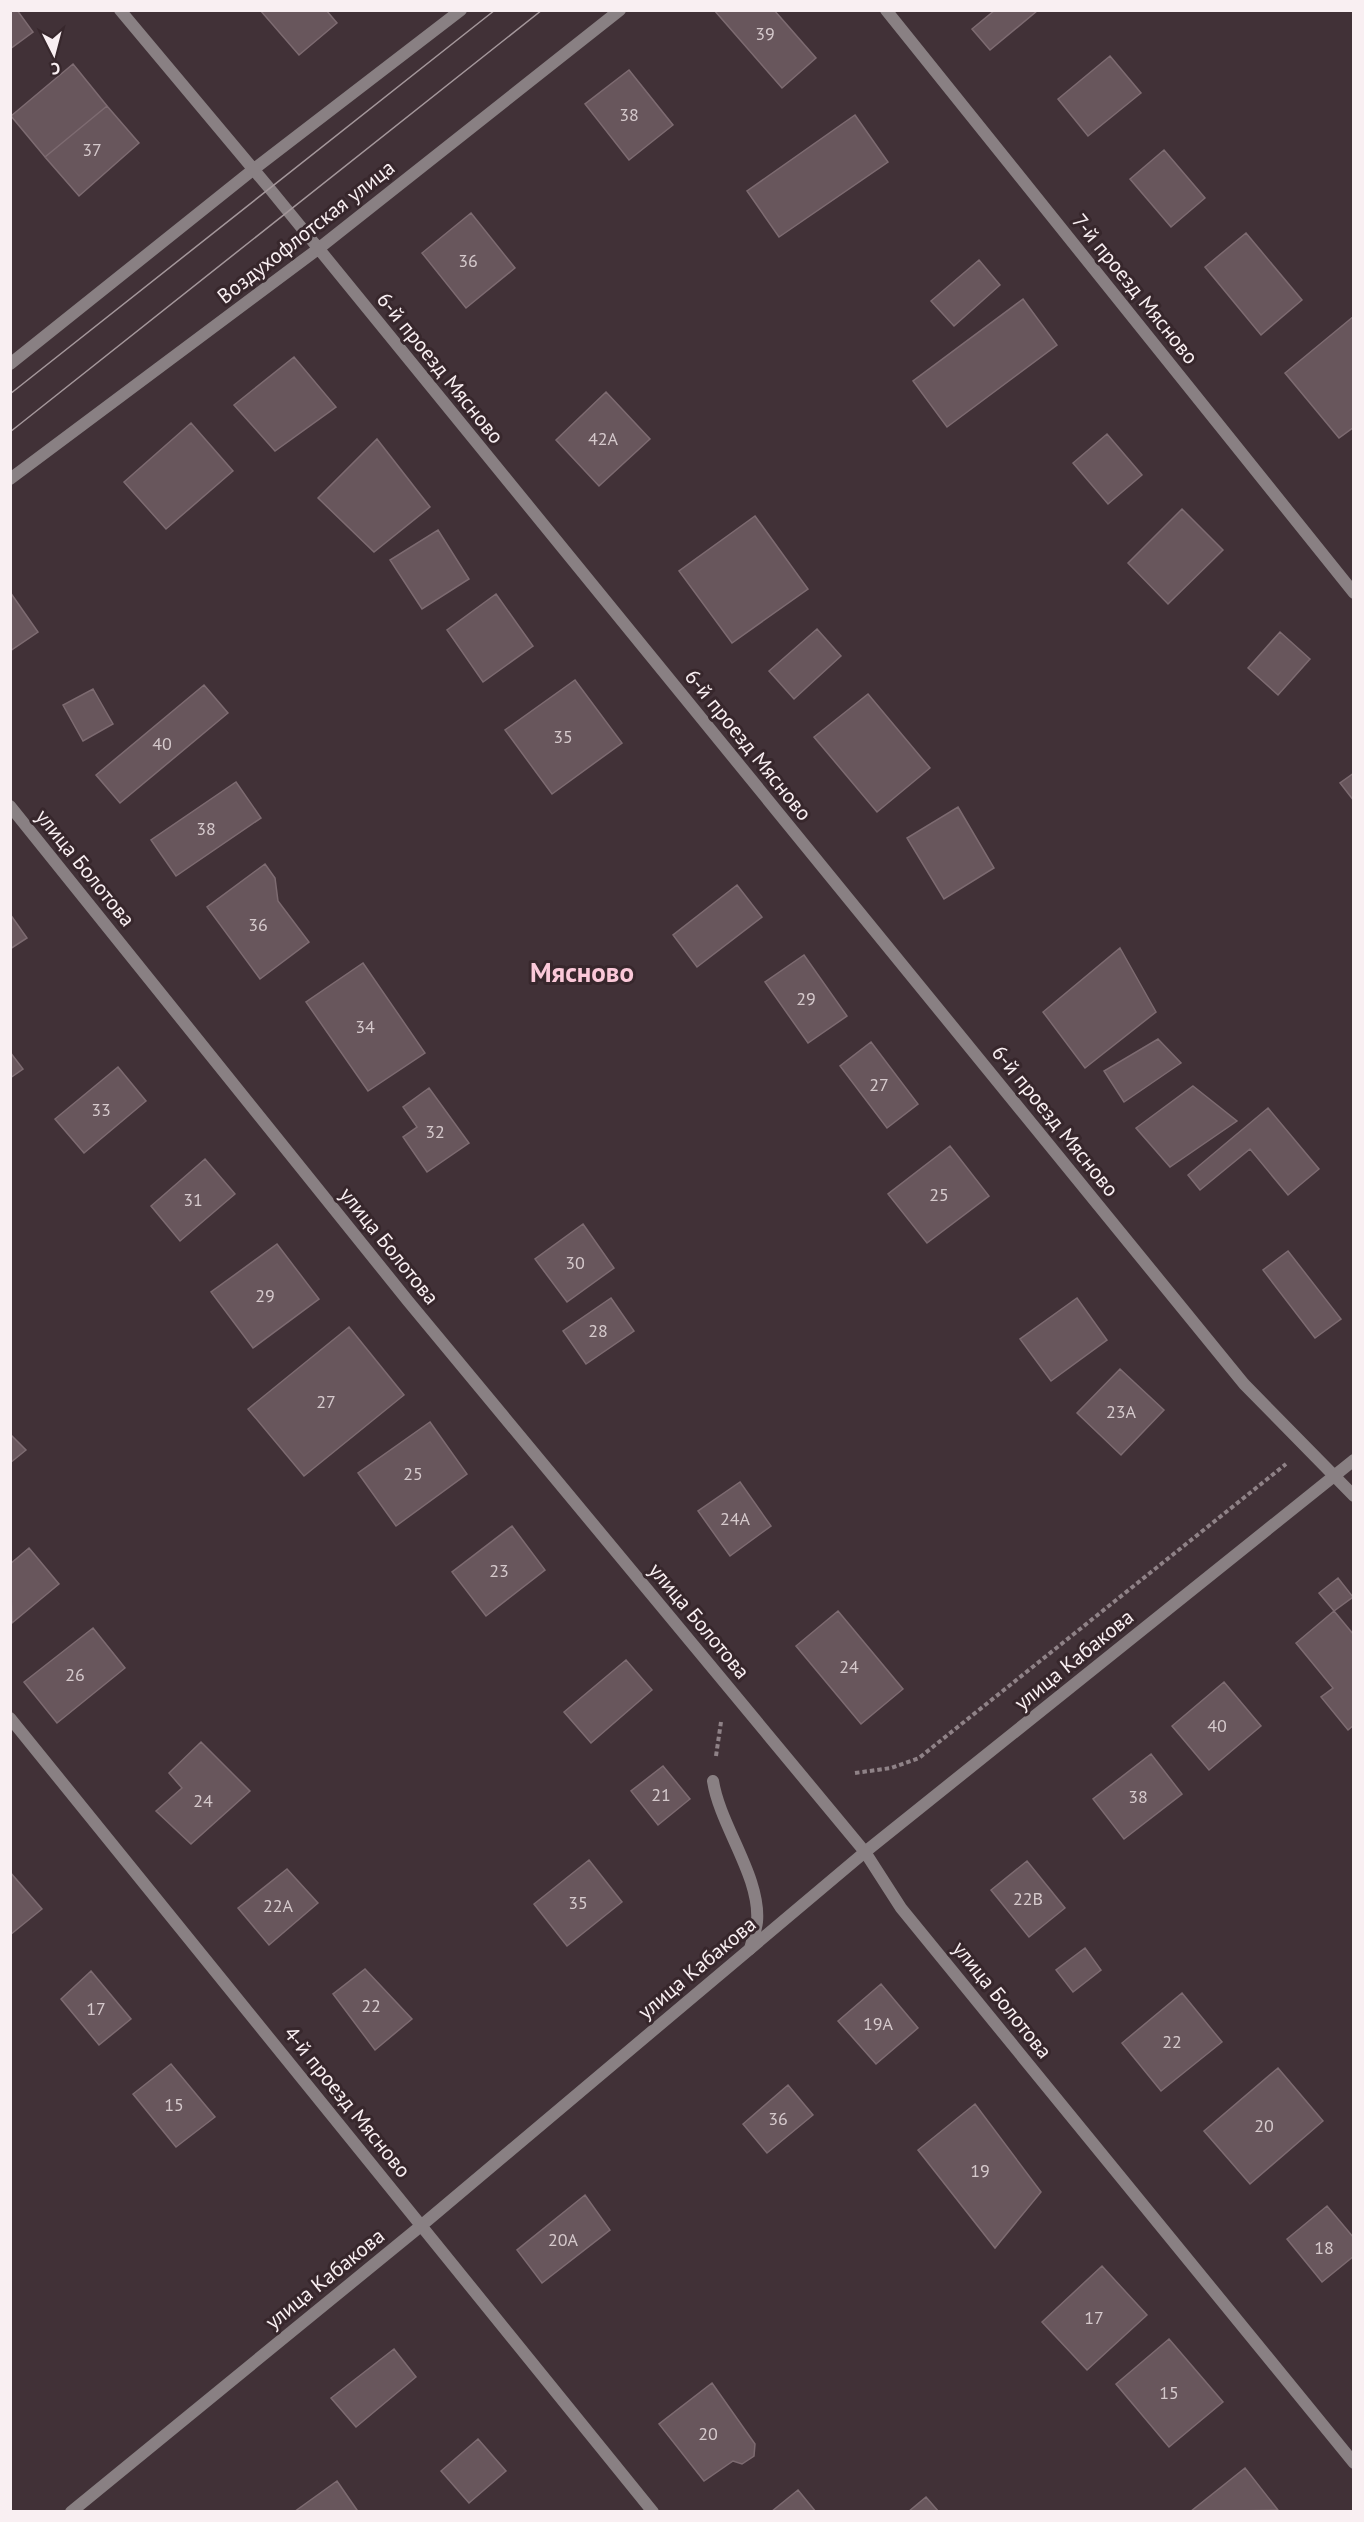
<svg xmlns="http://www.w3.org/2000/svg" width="1364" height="2522" viewBox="0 0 1364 2522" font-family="'PT Sans',sans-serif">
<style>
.building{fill:#68565c;stroke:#7d6b71;stroke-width:1.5}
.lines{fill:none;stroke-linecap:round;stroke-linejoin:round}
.path{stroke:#8f8287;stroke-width:4;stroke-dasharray:4.5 3;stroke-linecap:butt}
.service{stroke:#898083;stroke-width:12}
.minor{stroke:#898083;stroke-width:12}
.tertiary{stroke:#898083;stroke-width:12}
.tram{stroke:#a4979b;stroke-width:1.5}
.labels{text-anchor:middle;stroke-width:6;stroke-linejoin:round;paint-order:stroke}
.number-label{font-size:18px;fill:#d5c9cc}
.street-label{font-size:21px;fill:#f9eff2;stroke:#37272c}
.district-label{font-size:27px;font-weight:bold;fill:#fbc9d9;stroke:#37272c}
</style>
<rect width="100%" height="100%" fill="#413137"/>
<!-- building -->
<path class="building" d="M10,10H17L33,32L10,49Z
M260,10H326L337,23L299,55Z
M714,10H774L816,58L782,88Z
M995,10H1036L1037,11L990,50L972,29Z
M1110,56L1141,93L1088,136L1058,99Z
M73,64L107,106L45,157L11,116Z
M629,70L673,125L629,160L585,104Z
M107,106L139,143L79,196L45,157Z
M855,115L888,162L779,237L747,191Z
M1164,150L1205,198L1171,227L1130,179Z
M471,213L515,268L466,308L422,253Z
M1246,233L1302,300L1261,335L1205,267Z
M979,260L1000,285L954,326L931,301Z
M1023,299L1057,345L947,427L913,381Z
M1354,316V427L1339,438L1285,373Z
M294,357L336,407L275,451L234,405Z
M606,392L650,439L599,486L556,440Z
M191,423L233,471L166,529L124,482Z
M1107,434L1142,475L1108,504L1073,463Z
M377,439L430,507L374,552L318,498Z
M1182,509L1223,550L1168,604L1128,563Z
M755,516L808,589L732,643L679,571Z
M438,530L469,579L422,609L390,560Z
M10,592L38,632L10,651Z
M496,594L533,646L483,682L447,630Z
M817,629L841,656L794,699L769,671Z
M1280,632L1310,659L1278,695L1248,668Z
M575,680L622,743L552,794L505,730Z
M204,685L228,713L120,803L96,775Z
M93,689L113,724L83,741L63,705Z
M868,694L930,768L877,812L814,737Z
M1354,773V801L1340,783Z
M236,782L261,818L176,876L151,840Z
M958,807L994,868L944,899L907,838Z
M265,864L275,878L278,901L309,942L260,979L207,907Z
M737,885L762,917L697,967L673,935Z
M10,914L27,938L10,949Z
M1120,948L1156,1012L1085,1068L1043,1012Z
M804,955L847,1016L808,1043L765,982Z
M363,963L425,1053L368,1091L306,1002Z
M1158,1039L1181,1063L1124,1102L1104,1071Z
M871,1042L918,1104L887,1128L840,1066Z
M10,1052L23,1069L10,1078Z
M118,1067L146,1101L84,1153L55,1119Z
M1193,1086L1237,1121L1170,1167L1136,1128Z
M429,1088L469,1143L427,1172L403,1137L417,1127L403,1107Z
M1268,1108L1319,1169L1288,1195L1250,1149L1200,1190L1188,1175Z
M950,1146L989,1196L927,1243L888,1194Z
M205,1159L235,1194L180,1241L151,1206Z
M583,1224L614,1268L567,1302L535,1259Z
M277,1244L319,1299L253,1348L211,1292Z
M1288,1251L1341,1319L1315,1338L1263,1270Z
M611,1298L634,1331L586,1364L563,1331Z
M1077,1298L1107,1340L1051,1381L1020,1339Z
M349,1327L404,1395L304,1476L248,1409Z
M1120,1369L1164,1410L1121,1455L1077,1413Z
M430,1422L467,1474L396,1526L358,1473Z
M10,1434L26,1450L10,1463Z
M740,1482L771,1526L730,1556L698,1511Z
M512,1526L545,1570L486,1616L452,1572Z
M29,1548L59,1584L12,1623L10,1564Z
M1338,1578L1353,1597L1334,1611L1319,1593Z
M838,1611L903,1689L861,1724L796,1646Z
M1334,1611L1354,1635V1725L1348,1730L1321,1697L1333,1688L1296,1643Z
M93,1628L125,1668L57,1723L24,1682Z
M626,1660L652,1690L591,1743L564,1712Z
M1224,1682L1261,1726L1209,1770L1172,1726Z
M201,1742L250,1791L191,1844L156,1811L182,1788L169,1773Z
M1151,1754L1182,1794L1124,1839L1093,1799Z
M663,1766L690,1799L658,1825L631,1791Z
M589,1860L622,1902L567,1946L534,1904Z
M1027,1861L1065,1908L1029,1937L991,1890Z
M287,1869L318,1903L269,1945L238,1908Z
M10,1872L42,1909L10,1935Z
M1085,1948L1101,1970L1073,1992L1056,1970Z
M365,1969L412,2019L375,2050L333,1994Z
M91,1971L131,2019L99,2045L61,1999Z
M881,1984L918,2028L876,2064L838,2021Z
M1182,1993L1222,2042L1161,2091L1122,2043Z
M171,2064L215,2117L176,2147L133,2094Z
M1278,2068L1323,2121L1250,2184L1204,2131Z
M788,2085L813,2115L767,2153L743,2124Z
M975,2104L1041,2192L995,2248L918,2150Z
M585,2195L610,2230L542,2283L517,2250Z
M1327,2206L1354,2238V2256L1322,2282L1287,2239Z
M1102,2266L1147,2315L1087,2370L1042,2322Z
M1169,2339L1223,2402L1169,2447L1116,2384Z
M394,2349L416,2377L356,2427L331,2398Z
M712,2383L755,2444L754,2456L742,2464L733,2461L704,2481L659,2424Z
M478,2439L506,2471L469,2503L441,2471Z
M1245,2468L1278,2510L1190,2512Z
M337,2481L357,2510L355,2512H294Z
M798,2490L816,2512H771Z
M926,2497L939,2512H908Z"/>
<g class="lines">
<!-- path -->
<path class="path" d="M716,1756L721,1722
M855,1773L891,1768L919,1758L1286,1464"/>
<!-- service -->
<path class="service" d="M713,1781C720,1826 761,1877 757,1922C756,1931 752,1940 750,1949"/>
<!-- minor -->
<path class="minor" d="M120,10L270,189L1244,1384L1354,1496
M886,10L1354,593
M10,364L254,169L461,10
M10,479L318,249L620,10
M10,1718L653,2512
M71,2512L422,2225L865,1852L1354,1460"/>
<!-- tertiary -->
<path class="tertiary" d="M10,806L408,1301L865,1852L901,1908L1354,2463"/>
<!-- tram -->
<path class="tram" d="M10,394L495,10
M10,432L542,10"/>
</g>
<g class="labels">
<!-- number labels -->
<g class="number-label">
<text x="765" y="40">39</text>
<text x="629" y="121">38</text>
<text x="92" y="156">37</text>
<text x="468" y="267">36</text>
<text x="603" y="445">42А</text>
<text x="563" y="743">35</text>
<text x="162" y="750">40</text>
<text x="206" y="835">38</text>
<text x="258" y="931">36</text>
<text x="806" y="1005">29</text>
<text x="365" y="1033">34</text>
<text x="879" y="1091">27</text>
<text x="101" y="1116">33</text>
<text x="435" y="1138">32</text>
<text x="939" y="1201">25</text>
<text x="193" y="1206">31</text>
<text x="575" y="1269">30</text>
<text x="265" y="1302">29</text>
<text x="598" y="1337">28</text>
<text x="326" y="1408">27</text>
<text x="1121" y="1418">23А</text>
<text x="413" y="1480">25</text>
<text x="735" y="1525">24А</text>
<text x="499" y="1577">23</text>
<text x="849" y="1673">24</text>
<text x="75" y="1681">26</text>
<text x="1217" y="1732">40</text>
<text x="661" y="1801">21</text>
<text x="1138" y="1803">38</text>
<text x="203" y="1807">24</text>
<text x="1028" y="1905">22В</text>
<text x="578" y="1909">35</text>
<text x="278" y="1912">22А</text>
<text x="371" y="2012">22</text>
<text x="96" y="2015">17</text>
<text x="878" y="2030">19А</text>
<text x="1172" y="2048">22</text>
<text x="174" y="2111">15</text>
<text x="778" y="2125">36</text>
<text x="1264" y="2132">20</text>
<text x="980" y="2177">19</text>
<text x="563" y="2246">20А</text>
<text x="1324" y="2254">18</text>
<text x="1094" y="2324">17</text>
<text x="1169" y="2399">15</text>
<text x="708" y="2440">20</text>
</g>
<!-- street labels -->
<g class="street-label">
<text transform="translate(306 232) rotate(-38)" y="7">Воздухофлотская улица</text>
<text transform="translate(1135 289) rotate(51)" y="7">7-й проезд Мясново</text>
<text transform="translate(440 368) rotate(51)" y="7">6-й проезд Мясново</text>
<text transform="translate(748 745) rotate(51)" y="7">6-й проезд Мясново</text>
<text transform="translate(85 868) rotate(51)" y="7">улица Болотова</text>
<text transform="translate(1055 1121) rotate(51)" y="7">6-й проезд Мясново</text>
<text transform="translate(389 1246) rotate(51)" y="7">улица Болотова</text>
<text transform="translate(699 1621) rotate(50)" y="7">улица Болотова</text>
<text transform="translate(1074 1660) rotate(-39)" y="7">улица Кабакова</text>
<text transform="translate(697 1968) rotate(-40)" y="7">улица Кабакова</text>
<text transform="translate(1002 2000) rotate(51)" y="7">улица Болотова</text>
<text transform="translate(347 2102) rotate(51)" y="7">4-й проезд Мясново</text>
<text transform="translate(325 2279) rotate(-39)" y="7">улица Кабакова</text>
</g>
<!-- district labels -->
<g class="district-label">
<text x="582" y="982">Мясново</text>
</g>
</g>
<!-- border -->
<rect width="1364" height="2522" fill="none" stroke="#f9eff2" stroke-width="24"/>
<!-- north arrow -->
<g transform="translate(54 54) rotate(174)" stroke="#37272c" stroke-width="4.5" paint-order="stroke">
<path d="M0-4.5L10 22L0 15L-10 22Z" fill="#f9eff2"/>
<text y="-9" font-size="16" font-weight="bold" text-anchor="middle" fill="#f9eff2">С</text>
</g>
</svg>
